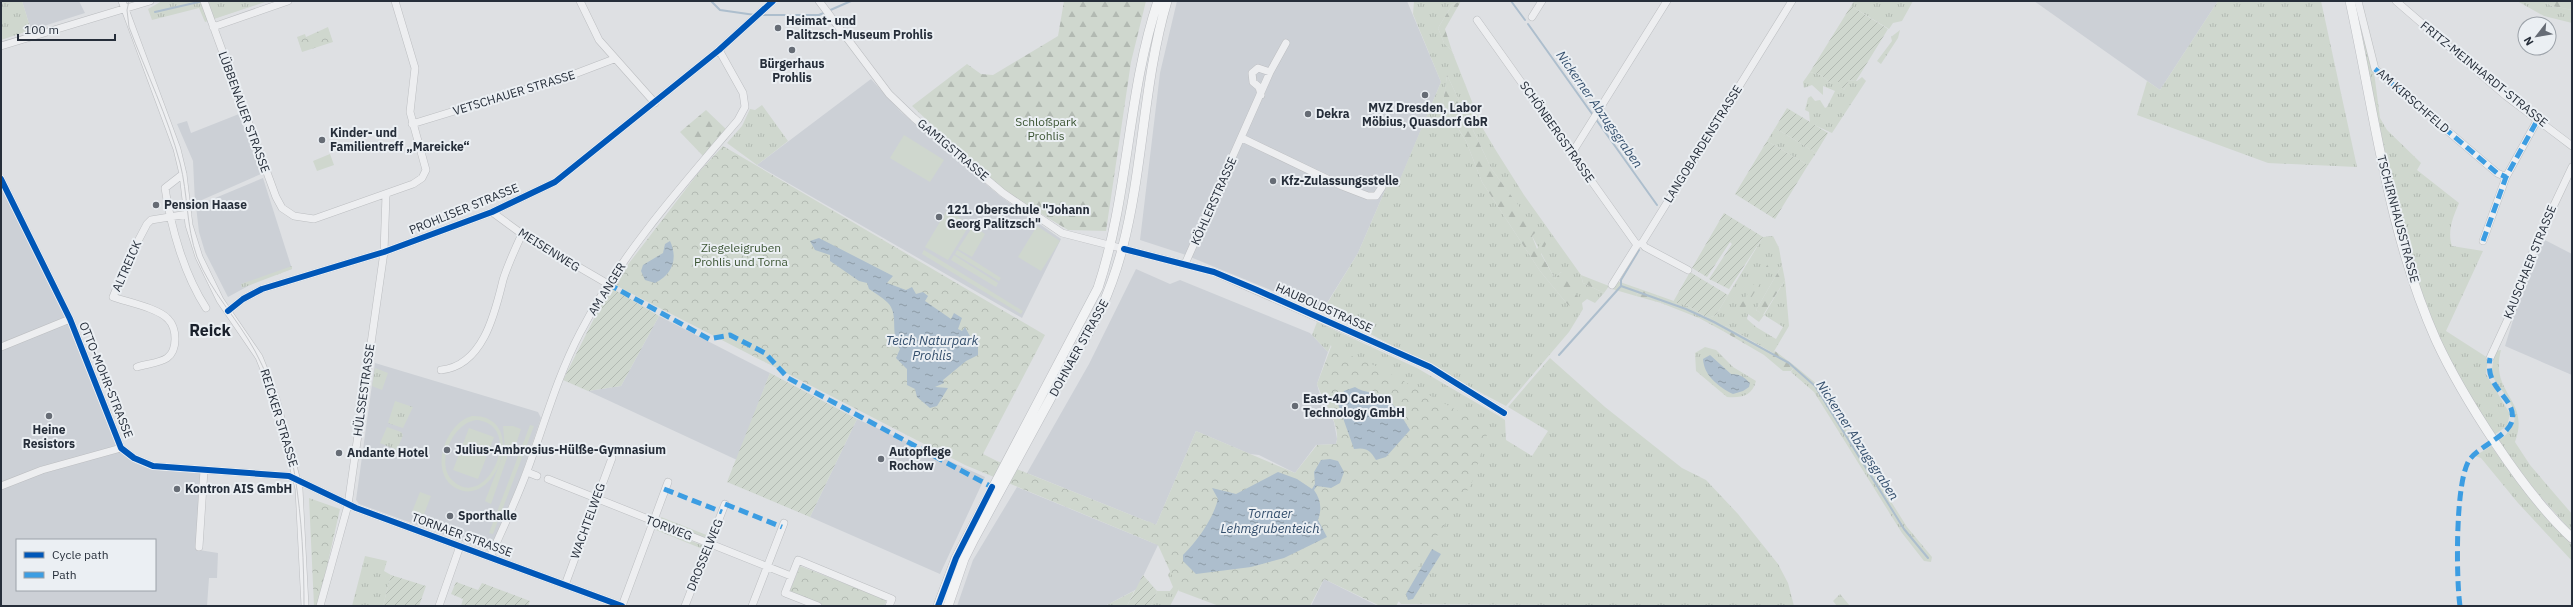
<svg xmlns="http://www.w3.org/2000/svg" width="2573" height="607" viewBox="0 0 2573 607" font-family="'IBM Plex Sans',sans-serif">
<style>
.built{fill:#ccd0d6;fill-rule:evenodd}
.grass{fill:url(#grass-tufts);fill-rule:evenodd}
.forest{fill:url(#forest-firs)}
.park{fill:url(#park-crowns)}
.garden{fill:url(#garden-furrows)}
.pitch{fill:#cfd7ce;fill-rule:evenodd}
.water{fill:url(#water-ripples)}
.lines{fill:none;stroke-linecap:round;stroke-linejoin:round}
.stream{stroke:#adbecd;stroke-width:2}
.minor-casing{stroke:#bcbec1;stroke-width:8}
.major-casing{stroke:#bbbdc1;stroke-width:10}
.minor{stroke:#edeef0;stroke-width:7}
.major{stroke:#f2f3f4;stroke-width:9}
.tram{stroke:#c6c8cb;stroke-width:1}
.quiet{stroke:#3c9de2;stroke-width:5;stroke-dasharray:10 5;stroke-linecap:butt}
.cycleway-casing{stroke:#ebeff3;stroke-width:8}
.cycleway{stroke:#0057b8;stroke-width:6}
.poi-dot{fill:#666c75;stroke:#ebeff3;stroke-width:1.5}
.labels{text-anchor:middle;stroke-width:4;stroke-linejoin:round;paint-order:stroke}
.poi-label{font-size:12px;font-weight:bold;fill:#262e3a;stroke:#ebeff3;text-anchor:start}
.street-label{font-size:12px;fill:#262e3a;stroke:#ebeff3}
.park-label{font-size:12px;fill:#3c5534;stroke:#ebeff3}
.water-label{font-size:13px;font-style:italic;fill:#334e6c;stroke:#ebeff3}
.district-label{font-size:16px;font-weight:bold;fill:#19202b;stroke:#ebeff3}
</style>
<defs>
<pattern id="grass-tufts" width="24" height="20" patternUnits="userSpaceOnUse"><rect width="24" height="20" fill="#cfd7ce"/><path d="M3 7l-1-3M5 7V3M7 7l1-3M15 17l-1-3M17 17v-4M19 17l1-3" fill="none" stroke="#b2b9b2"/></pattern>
<pattern id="forest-firs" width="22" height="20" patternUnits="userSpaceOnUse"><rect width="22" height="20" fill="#cfd7ce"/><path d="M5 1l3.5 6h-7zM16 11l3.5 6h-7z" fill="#b2b9b2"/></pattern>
<pattern id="park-crowns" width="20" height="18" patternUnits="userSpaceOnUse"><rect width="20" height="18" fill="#cfd7ce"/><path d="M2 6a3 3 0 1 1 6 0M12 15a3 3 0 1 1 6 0" fill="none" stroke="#b2b9b2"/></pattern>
<pattern id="garden-furrows" width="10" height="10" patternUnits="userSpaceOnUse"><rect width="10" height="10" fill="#cfd7ce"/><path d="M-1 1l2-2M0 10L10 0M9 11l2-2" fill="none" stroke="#b2b9b2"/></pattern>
<pattern id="water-ripples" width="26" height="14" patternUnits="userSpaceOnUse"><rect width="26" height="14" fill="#adbecd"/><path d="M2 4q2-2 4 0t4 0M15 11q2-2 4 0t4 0" fill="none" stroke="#8d9ba7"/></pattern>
</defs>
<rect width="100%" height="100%" fill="#dee0e3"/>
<!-- built -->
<path class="built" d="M22,1H79L85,13L31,30Z
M1177,1H1407L1441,82L1398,185L1389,181L1358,253L1322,311L1183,254L1140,240L1160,73Z
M2034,1H2218L2160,90Z
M871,79L901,112L1000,196L1061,239L1022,318L757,165Z
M239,114L261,174L195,203L193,161L177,124L187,121L191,133Z
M263,178L292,269L259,280L228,297L205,252L199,232L196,206Z
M1,179L70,319L121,448L153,466L204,470L199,550L218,553L217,578H209L207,606H1ZM17,540H155V590H17Z
M2541,238L2572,254V375L2505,346L2529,268Z
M1136,269L1170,284L1180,280L1310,333L1328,352L1317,384L1321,399L1334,422L1337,439L1336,444L1316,445L1295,473L1259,455L1250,454L1196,431L1156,525L1027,473L1089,364Z
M659,316L770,373L737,460L588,391L621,386Z
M375,363L538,412L541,418L519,482L489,551L359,504L356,500Z
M857,419L985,477L940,574L810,517Z
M1017,487L1158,545L1137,589L1105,606H957L973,560Z
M1324,579L1378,606H1311Z"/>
<!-- grass -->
<path class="grass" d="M1,1H22L31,30L1,40Z
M162,1H268L205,22L199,8L152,20L148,9Z
M1414,1H1460L1452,5L1438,28L1444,43L1452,51L1482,127L1495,149L1524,195L1581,275L1583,283L1604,293L1595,303L1587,299L1582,303L1583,309L1569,332L1506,406L1344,320V314L1325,307L1358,253L1389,181L1398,184L1441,82L1413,14ZM1447,75L1491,168L1536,231L1532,236L1555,279L1561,272L1568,305L1540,271L1482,182L1466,141L1443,105Z
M1854,1H1913L1902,21L1893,23L1889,29L1851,6Z
M2218,1H2321L2357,167L2268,163L2137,115L2147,81L2160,90Z
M2517,1H2543L2552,6L2572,10V23L2544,16Z
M2359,15L2374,72L2380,118L2387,130L2421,163L2417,170L2459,203C2453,217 2447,231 2452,246L2483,251L2446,331L2488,358L2486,374L2510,414L2507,426L2494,435C2471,398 2449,360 2432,321C2391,224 2377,117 2359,15Z
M1900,30L1898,38L1881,64L1877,61L1892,41L1891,37Z
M1810,72L1821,75L1830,83L1836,78L1844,90L1849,80L1857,81L1862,77L1866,81L1832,133L1810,123L1809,112L1805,110L1808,98L1811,96L1815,101L1820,100L1825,108L1827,107L1835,91L1823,86V95L1812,85L1804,88L1803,82Z
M762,105L788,141L757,165L727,143L742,126L750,109L755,110Z
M1775,128L1816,153L1808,165L1767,141Z
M1773,236L1779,248L1782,265L1756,310L1764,315L1785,280L1789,326L1773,353L1726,326L1723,331L1699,318L1661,303L1657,295L1688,306L1708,318L1716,315L1763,237ZM1748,314L1759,322L1764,315L1783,327L1776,339L1756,327L1747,319Z
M292,266V269L242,288L241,284Z
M1617,281L1640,289L1636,296L1612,289Z
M1317,322L1417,368L1499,416L1505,420L1506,440L1532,456L1548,431L1508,407L1550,358L1605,407L1682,468L1706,480L1738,514L1778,564L1788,583L1794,606L1401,604L1366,561L1331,345L1328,352L1312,335Z
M1705,347L1716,350L1733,367L1756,381C1752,396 1742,398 1727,397L1696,371L1695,353Z
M2501,350C2489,394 2531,399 2515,442L2530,465L2572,514V532L2534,489L2498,441C2532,417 2506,400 2491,374L2495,351Z
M1795,366L1818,385L1907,527L1932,557L1931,562L1924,561L1902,533L1814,392L1791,372Z
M375,368L388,373L382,390L372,386Z
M395,401L413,407L403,428L388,423Z
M387,427L401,432L403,435L397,450L380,443Z
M2491,446L2530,498L2572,545V561L2518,503L2481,458L2475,456Z
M661,517L709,536L706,538L662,521Z
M1148,521L1156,525L1176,543L1174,564L1182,583L1170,606H1151L1157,591H1170L1173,587L1168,575L1174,564L1158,545L1149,541Z
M659,528L704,546L705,550L656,530Z
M365,556L387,561L384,571L391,575L383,606H352Z
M1134,591L1127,606H1105Z
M1840,594L1850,606H1837L1833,601Z"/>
<!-- forest -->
<path class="forest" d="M1064,1H1146L1131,62L1106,231L1068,230L1002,190L912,106L967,64L981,74L993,75L1058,36Z
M1461,1L1445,29L1452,51L1444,43L1438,28L1452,5Z
M2543,1H2572V10L2552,6Z
M1447,75L1491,168L1537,231L1532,236L1537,249L1543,239L1546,244L1541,254L1555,279L1561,272L1582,303L1580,309L1568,305L1540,271L1482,182L1466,141L1443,104Z
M706,110L727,130L703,156L680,132Z
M1772,258V264L1743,311L1738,308Z
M1782,265L1785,280L1763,315L1756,310Z
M1581,275L1609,286L1604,293L1583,283Z
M1640,289L1657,295L1661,303L1636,296Z
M1726,326L1772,353L1775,351L1795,366L1791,371H1783L1764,355L1723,331Z"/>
<!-- park -->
<path class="park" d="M328,27L333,42L302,52L297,37L305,34L306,37Z
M723,146L1045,335L983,454L997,461L1156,525L1196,431L1295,473L1317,445L1336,444C1342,426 1323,402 1317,384L1331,347L1378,367L1489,428L1471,485L1431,545L1396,606H1380L1324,579L1310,606H1219L1179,591L1158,545L965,465L613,284L699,172Z
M309,498L340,509L318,606H314Z
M800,566L887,600L884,606H822L789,593Z"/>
<!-- garden -->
<path class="garden" d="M1851,6L1888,29L1856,81L1849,80L1844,90L1836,79L1830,83L1821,75L1810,72Z
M1787,108L1828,133L1816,153L1775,128Z
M1767,141L1808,165L1775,219L1735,194Z
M1724,213L1763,237L1729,289L1709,279L1732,244L1730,242L1707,277L1692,268Z
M1690,272L1728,295L1716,315L1708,318L1688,306L1673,302Z
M610,287L659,316L621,386L588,391L563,380Z
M770,373L857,419L810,517L727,482Z
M391,575L426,586L419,606H383Z
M1143,575L1157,591L1151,606H1127Z
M456,582L478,590L482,583L530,601L528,606H461L463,599L451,594Z"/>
<!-- pitch -->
<path class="pitch" d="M904,135L944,160L930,182L890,158Z
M330,154L334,165L317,171L313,161Z
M947,210L970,224L948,260L925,247Z
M973,226L985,234L972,257L958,249Z
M1037,226L1060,241L1041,271L1018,257Z
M924,250L1023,311L1021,314L922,254Z
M957,250L1001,278L999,281L955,254Z
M954,255L998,283L996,287L951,260Z
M472,416C531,415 495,513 454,487C428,470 447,422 472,416ZM476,420C527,424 486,514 452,480C435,463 453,423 476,420Z
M530,425L534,426L493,534L489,533Z
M503,426H513L521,429L513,453L509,452L491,504L485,501L505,450Z
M469,428L494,437L478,479L453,470Z
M420,492L431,496L423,517L412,512Z"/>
<!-- water -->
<path class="water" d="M819,238L893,276L887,283L906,290L912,287L916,294L923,292L928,296L925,301L951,319L954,313L962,318L958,329L962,331L965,327L971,338L978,341V355L966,361L943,380L944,383L935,387L948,388L937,406L930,408L917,397L915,389L907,385V369L896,358L900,349C889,334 900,314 887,302C882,297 875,293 869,289L867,283L859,281L830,261V255L815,250L810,241Z
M670,241C678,258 673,274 655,283L645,280L641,271L643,265L663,253L665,244Z
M1710,355L1731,374C1740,374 1744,377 1750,383L1749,387L1743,391L1733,394C1719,387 1704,376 1703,359Z
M1355,387C1364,393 1376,392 1384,398C1396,404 1403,419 1410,430L1386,457L1376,460C1370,450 1366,447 1354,449L1338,404L1344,391Z
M1330,459L1338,461L1344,472L1340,483L1331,488L1317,486L1314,490C1321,500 1322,509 1318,520L1327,537L1284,558L1251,567L1196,574L1183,561V555C1198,540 1213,519 1218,499L1212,488L1236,494L1278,472L1297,479L1312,489L1315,484L1314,472L1321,460Z
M1432,549L1441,554L1413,599L1408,600L1406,594Z"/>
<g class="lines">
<!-- stream -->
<path class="stream" d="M711,1L720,10L755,15
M1511,1L1525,20
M155,12L203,1
M761,15H819L851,1
M1528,24L1657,205
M1639,250L1621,280V286L1686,309L1714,322L1789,363L1815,386L1904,529L1928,558
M1559,355L1621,286"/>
<defs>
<path id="minor" d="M122,1L177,149L183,174L189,225L199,257L220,300L259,357L276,399L299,489L305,606
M204,1L276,197L282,208L294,216L314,219L413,184L422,178L426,170L410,112L415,68L395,1
M580,1L599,40L655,103
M819,1L889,94L914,118L1003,193L1062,233L1214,272L1430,367L1504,413
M2358,1L2375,69L2497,173L2506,177
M2396,1L2506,96L2572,146
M1532,17L1542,1
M1477,20L1637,245
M213,27L288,1
M1,46L150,1
M1261,95L1259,87L1253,82L1252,73L1258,68L1270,72
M412,124L572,75L614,59
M1242,138L1342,186L1368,196H1376L1382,187L1374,179L1357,185L1342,186
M1572,153L1667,1
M183,174L165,188C171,228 184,274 206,308
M1,179L70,319L121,448L134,458L153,466L289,476L356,508L622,606
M492,212L522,234L608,284
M2483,241L2506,177L2538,119
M1642,243L1645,247L1688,270
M1185,264L1270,72L1286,43
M1612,285L1637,245L1642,243L1792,1
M228,311L243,299L262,289L384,252L492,212L555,182L719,50L773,1
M1,347L70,319
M2490,358L2513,308L2536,243L2572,167
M137,367C146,364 160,363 167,358C178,350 177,328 168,319C158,308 127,302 113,297L128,260L147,224L151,220L188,214
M441,370C483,366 495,313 503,280C508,264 515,249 522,234
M527,472L537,476
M548,479L791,576
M1,486L42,470L121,448
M199,547L204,470
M490,557C503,528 516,501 527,471C544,425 557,377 580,333C621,254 680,188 738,120L745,107L743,93L719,50
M565,585L612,458
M320,606L348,505L384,252L386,195
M439,606L460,546
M622,606L668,482
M685,606L725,504
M752,606L784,523
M818,606L785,593L798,560L892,599L889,606"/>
<path id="major" d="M2350,1C2375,115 2388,232 2436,340C2453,377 2474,411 2496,444C2518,477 2543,511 2572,538
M938,606L956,558L1098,288C1129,195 1127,94 1158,1
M948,606L964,559L974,539L1074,355C1149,251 1132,119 1167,1"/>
</defs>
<!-- minor casing -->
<use href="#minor" class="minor-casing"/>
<!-- major casing -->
<use href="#major" class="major-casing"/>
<!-- minor -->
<use href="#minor" class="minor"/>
<!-- major -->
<use href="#major" class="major"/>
<!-- tram -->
<path class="tram" d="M129,1L127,10L129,27C146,72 168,117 180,163C188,194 186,226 197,257C211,292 237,318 255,351C296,428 304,521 304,606"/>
<!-- quiet -->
<path class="quiet" d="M2375,69L2497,173L2506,177
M2483,241L2506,177L2538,119
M608,284L709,339L730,335L765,353L788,378L992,487
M664,489L722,512
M725,504L782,527
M2460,606C2456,579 2455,478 2470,459C2480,446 2509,435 2512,421C2517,397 2484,390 2490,358"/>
<defs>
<path id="cycleway" d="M1,179L70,319L121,448L134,458L153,466L289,476L356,508L622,606
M1124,249L1214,272L1257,290L1430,367L1504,413
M228,311L243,299L262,289L384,252L492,212L555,182L719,50L773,1
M938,606L956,558L992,487"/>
</defs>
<!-- cycleway casing -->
<use href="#cycleway" class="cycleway-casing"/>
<!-- cycleway -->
<use href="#cycleway" class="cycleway"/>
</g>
<!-- markers -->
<g class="poi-dot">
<circle cx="778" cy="28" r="4"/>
<circle cx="792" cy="50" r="4"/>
<circle cx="1425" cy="95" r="4"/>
<circle cx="1308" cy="114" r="4"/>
<circle cx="322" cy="140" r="4"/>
<circle cx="1273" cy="181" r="4"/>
<circle cx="156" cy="205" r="4"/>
<circle cx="939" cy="217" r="4"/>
<circle cx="1295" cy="406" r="4"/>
<circle cx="49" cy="416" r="4"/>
<circle cx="447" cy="450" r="4"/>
<circle cx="339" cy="453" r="4"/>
<circle cx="881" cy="459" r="4"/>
<circle cx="177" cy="489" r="4"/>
<circle cx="450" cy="516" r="4"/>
</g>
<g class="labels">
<!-- poi labels -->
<g class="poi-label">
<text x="786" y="25">Heimat- und<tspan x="786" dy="14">Palitzsch-Museum Prohlis</tspan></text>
<text x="792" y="68" text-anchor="middle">Bürgerhaus<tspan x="792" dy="14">Prohlis</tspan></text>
<text x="1425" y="112" text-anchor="middle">MVZ Dresden, Labor<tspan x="1425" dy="14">Möbius, Quasdorf GbR</tspan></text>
<text x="1316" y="118">Dekra</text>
<text x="330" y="137">Kinder- und<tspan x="330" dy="14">Familientreff „Mareicke“</tspan></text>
<text x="1281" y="185">Kfz-Zulassungsstelle</text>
<text x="164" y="209">Pension Haase</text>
<text x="947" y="214">121. Oberschule "Johann<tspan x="947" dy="14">Georg Palitzsch"</tspan></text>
<text x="1303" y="403">East-4D Carbon<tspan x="1303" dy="14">Technology GmbH</tspan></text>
<text x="49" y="434" text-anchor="middle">Heine<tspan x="49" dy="14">Resistors</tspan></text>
<text x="455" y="454">Julius-Ambrosius-Hülße-Gymnasium</text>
<text x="889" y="456">Autopflege<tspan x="889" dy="14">Rochow</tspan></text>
<text x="347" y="457">Andante Hotel</text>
<text x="185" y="493">Kontron AIS GmbH</text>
<text x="458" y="520">Sporthalle</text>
</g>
<!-- street labels -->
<g class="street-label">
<text transform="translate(2484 74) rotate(39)" y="4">FRITZ-MEINHARDT-STRASSE</text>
<text transform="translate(514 93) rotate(-17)" y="4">VETSCHAUER STRASSE</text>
<text transform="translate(2413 101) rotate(41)" y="4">AM KIRSCHFELD</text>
<text transform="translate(244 112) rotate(70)" y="4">LÜBBENAUER STRASSE</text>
<text transform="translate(1557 132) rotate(55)" y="4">SCHÖNBERGSTRASSE</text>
<text transform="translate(1703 144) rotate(-58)" y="4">LANGOBARDENSTRASSE</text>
<text transform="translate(953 150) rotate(40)" y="4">GAMIGSTRASSE</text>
<text transform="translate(1214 201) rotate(-66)" y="4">KÖHLERSTRASSE</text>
<text transform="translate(464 209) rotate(-22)" y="4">PROHLISER STRASSE</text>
<text transform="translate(2398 219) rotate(75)" y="4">TSCHIRNHAUSSTRASSE</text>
<text transform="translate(549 250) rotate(32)" y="4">MEISENWEG</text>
<text transform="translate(2530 262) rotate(-68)" y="4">KAUSCHAER STRASSE</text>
<text transform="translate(127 266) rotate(-66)" y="4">ALTREICK</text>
<text transform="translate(607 289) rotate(-58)" y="4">AM ANGER</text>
<text transform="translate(1324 308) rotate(24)" y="4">HAUBOLDSTRASSE</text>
<text transform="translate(1079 348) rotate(-61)" y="4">DOHNAER STRASSE</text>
<text transform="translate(106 380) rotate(68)" y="4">OTTO-MOHR-STRASSE</text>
<text transform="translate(364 390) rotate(-82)" y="4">HÜLSSESTRASSE</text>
<text transform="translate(279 418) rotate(73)" y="4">REICKER STRASSE</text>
<text transform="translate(588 521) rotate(-70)" y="4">WACHTELWEG</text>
<text transform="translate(669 528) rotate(21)" y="4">TORWEG</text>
<text transform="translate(462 535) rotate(20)" y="4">TORNAER STRASSE</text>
<text transform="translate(705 555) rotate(-68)" y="4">DROSSELWEG</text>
</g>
<!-- park labels -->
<g class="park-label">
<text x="1046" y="126">Schloßpark<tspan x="1046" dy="14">Prohlis</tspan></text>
<text x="741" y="252">Ziegeleigruben<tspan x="741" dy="14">Prohlis und Torna</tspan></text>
</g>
<!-- water labels -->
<g class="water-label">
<text transform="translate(1600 109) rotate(55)" y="5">Nickerner Abzugsgraben</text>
<text x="932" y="345">Teich Naturpark<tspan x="932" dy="15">Prohlis</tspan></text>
<text transform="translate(1858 440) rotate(57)" y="5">Nickerner Abzugsgraben</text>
<text x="1270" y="518">Tornaer<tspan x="1270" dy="15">Lehmgrubenteich</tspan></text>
</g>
<!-- district labels -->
<g class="district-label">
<text x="210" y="336">Reick</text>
</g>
</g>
<!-- border -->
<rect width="2573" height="607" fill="none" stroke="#262e3a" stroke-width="4"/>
<!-- legend -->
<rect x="16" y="539" width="140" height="52" fill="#ebeff3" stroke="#9ca2a9"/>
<rect x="24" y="552" width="20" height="6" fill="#0057b8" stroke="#9ca2a9"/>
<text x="52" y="559" font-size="12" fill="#262e3a">Cycle path</text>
<rect x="24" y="572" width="20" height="6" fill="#3c9de2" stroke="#9ca2a9"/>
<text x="52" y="579" font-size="12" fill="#262e3a">Path</text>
<!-- north arrow -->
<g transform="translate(2537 36) rotate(239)"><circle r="19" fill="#ebeff3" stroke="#9ca2a9"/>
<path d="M0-3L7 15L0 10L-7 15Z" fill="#666c75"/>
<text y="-6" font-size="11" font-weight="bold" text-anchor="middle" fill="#262e3a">N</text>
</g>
<!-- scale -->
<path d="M18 34v6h97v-6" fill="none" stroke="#262e3a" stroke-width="2"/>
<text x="24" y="34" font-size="12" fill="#262e3a" stroke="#ebeff3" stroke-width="3" paint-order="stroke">100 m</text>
</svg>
